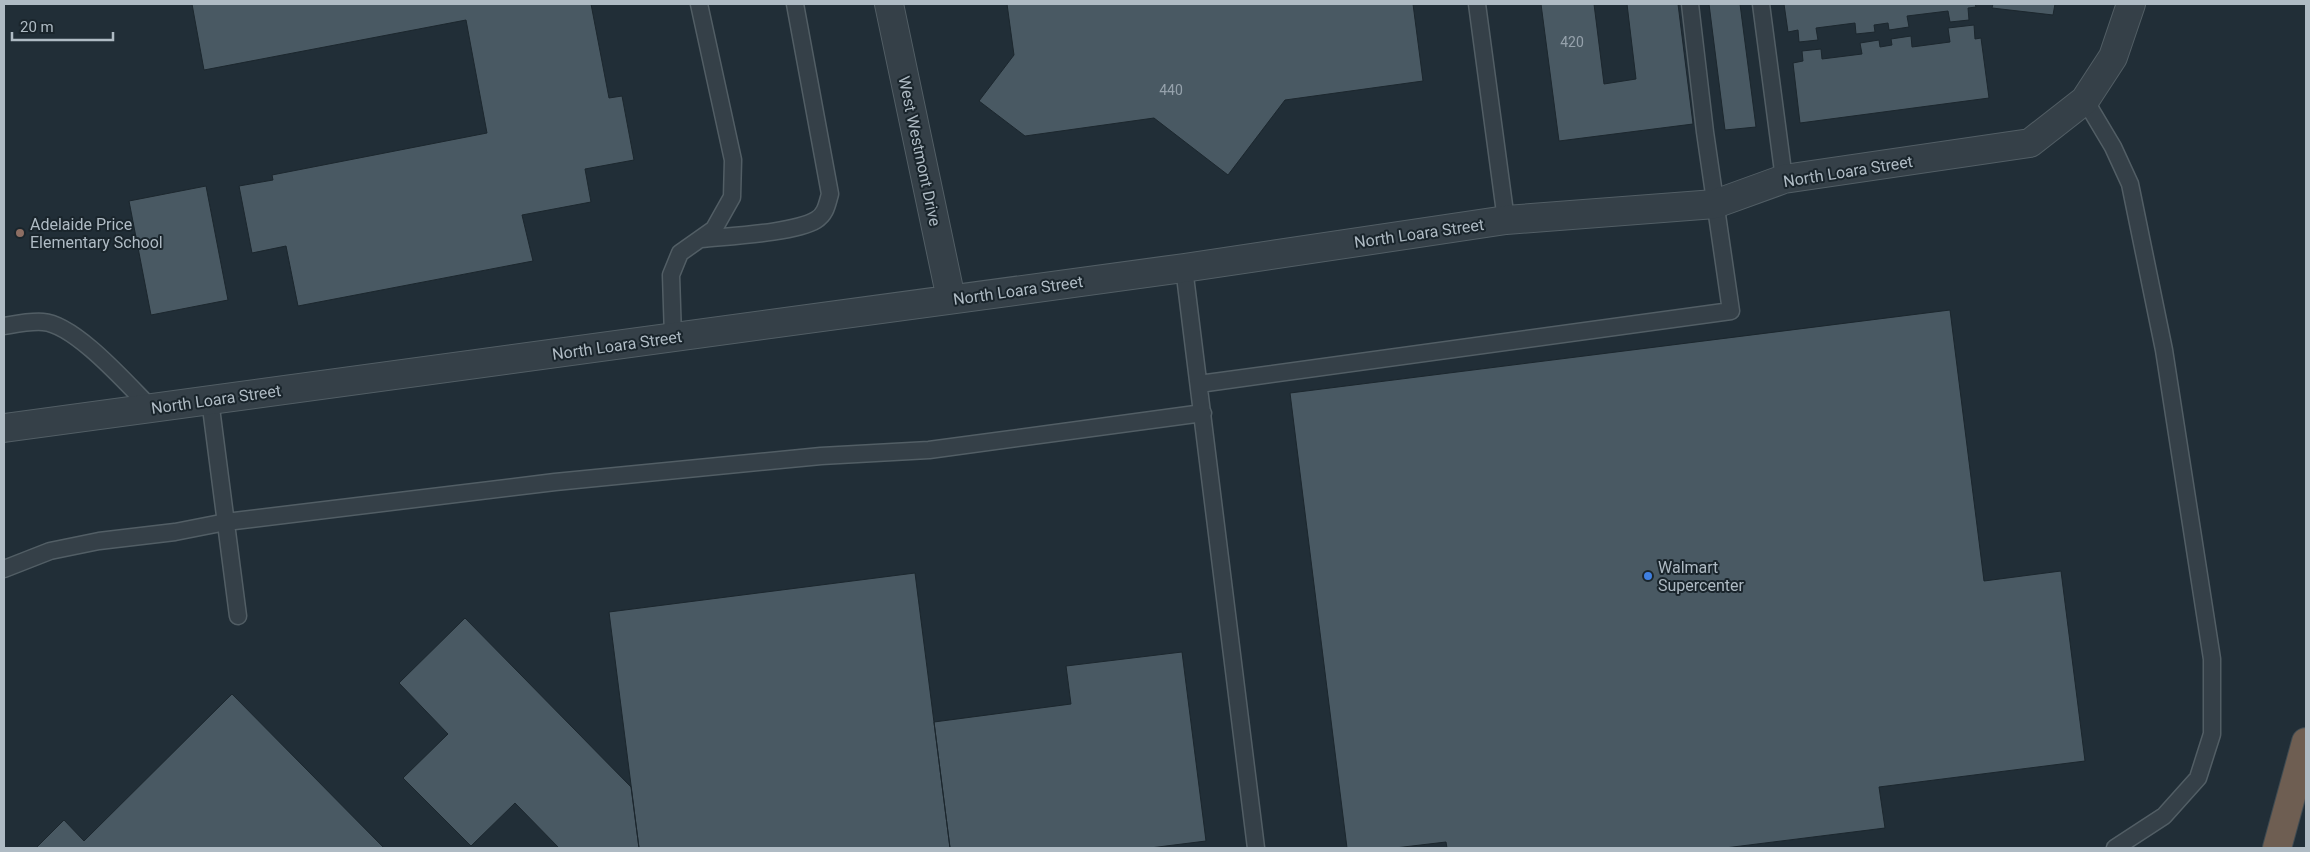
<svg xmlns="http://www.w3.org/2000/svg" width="2310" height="852" viewBox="0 0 2310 852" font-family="Roboto,sans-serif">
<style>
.building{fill:#495963;stroke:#1c272e}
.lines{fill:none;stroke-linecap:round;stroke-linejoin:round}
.service-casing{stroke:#525e65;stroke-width:19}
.tertiary-casing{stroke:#525e65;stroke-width:30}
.motorway-casing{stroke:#3f4b52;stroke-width:30}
.service{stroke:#354048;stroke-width:16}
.tertiary{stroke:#354048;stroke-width:28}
.motorway{stroke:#6e5e52;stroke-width:28}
.education-dot{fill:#8d6e63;stroke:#1a252c;stroke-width:2}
.shop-dot{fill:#3f7fe0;stroke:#1a252c;stroke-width:2}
.labels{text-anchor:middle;stroke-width:4;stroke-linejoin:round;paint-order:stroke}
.number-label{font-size:14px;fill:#96a2ac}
.street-label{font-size:16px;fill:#afbbc4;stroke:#1a252c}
.poi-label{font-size:16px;fill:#afbbc4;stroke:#1a252c;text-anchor:start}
</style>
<rect width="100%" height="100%" fill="#212e37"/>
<!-- building -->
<path class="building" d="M192,4H591L609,98L622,96L634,160L585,169L591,202L522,215L533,261L298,306L286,246L252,253L239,186L273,180L272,175L487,133L466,20L204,70Z
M1007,4H1413L1423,81L1285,100L1228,175L1154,118L1025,136L979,101L1014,55Z
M1541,4H1594L1604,84L1636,79L1627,4H1678L1693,124L1559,141Z
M1709,4H1740L1756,127L1725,130Z
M1784,4H1975L1976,7L1968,8L1969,20L1950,22L1948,11L1907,16L1909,27L1889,30L1888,23L1874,25L1875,32L1856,34L1855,23L1816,28L1818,40L1799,42L1798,30L1788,32Z
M1993,4H2055L2053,15L1992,8Z
M1974,25L1975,39L1981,38L1989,98L1800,123L1793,63L1803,61L1802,51L1821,49L1822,59L1862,54L1860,43L1879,40L1880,47L1892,45L1891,39L1911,36L1912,47L1950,42L1948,28Z
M206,186L228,300L151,315L129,201Z
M1950,310L1984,581L2061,571L2085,761L1879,787L1885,828L1725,848H1447L1446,842L1395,848H1347L1290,393Z
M915,573L950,848H639L609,612Z
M465,618L631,787L639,848H559L515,803L471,846L403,778L448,734L399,683Z
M1182,652L1206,841L1150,848H950L934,722L1071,704L1066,666Z
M232,694L384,848H36L64,820L84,841Z"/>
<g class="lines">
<defs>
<path id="service" d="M1477,4L1506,220
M1761,4L1784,179
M2085,100L2113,147L2130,184L2164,350L2212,659V734L2198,778L2164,816L2115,848
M701,239C729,236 794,233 816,220C826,214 827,204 830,194L795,4
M1184,268L1256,848
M4,326C16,324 30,321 43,322C75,324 128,385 151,408
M673,337L671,275L680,253L714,229L732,197L733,160L699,4
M1199,384L1731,311L1705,132L1690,4
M210,400L238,616
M4,569L50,551L99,541L175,532L226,522L555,482L821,456L929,450L1203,413"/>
<path id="tertiary" d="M889,4L951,299
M4,428L1184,268L1506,220L1715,204L1784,179L2030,143L2085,100L2113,57L2131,4"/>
<path id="motorway" d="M2277,848L2306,742"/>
</defs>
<!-- service casing -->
<use href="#service" class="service-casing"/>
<!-- tertiary casing -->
<use href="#tertiary" class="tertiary-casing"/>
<!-- motorway casing -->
<use href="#motorway" class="motorway-casing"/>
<!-- service -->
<use href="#service" class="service"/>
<!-- tertiary -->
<use href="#tertiary" class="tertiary"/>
<!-- motorway -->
<use href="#motorway" class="motorway"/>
</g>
<!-- markers -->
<circle class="education-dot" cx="20" cy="233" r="5"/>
<circle class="shop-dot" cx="1648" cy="576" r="5"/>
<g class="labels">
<!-- number labels -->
<g class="number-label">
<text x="1572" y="47">420</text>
<text x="1171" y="95">440</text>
</g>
<!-- street labels -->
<g class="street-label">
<text transform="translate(920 151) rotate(78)" y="6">West Westmont Drive</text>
<text transform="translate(1848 171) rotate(-9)" y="6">North Loara Street</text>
<text transform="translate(1419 233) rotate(-8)" y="6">North Loara Street</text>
<text transform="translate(1018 290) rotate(-8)" y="6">North Loara Street</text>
<text transform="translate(617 345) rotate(-8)" y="6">North Loara Street</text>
<text transform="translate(216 399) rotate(-8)" y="6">North Loara Street</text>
</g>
<!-- poi labels -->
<g class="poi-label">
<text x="30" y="230">Adelaide Price<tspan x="30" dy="18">Elementary School</tspan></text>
<text x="1658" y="573">Walmart<tspan x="1658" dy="18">Supercenter</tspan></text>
</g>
</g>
<!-- border -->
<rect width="2310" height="852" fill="none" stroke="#afbbc4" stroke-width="10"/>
<!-- scale -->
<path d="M12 32v8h101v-8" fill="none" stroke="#afbbc4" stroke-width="2.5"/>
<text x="20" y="32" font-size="15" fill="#afbbc4" stroke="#1a252c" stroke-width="4" paint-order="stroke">20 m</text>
</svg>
